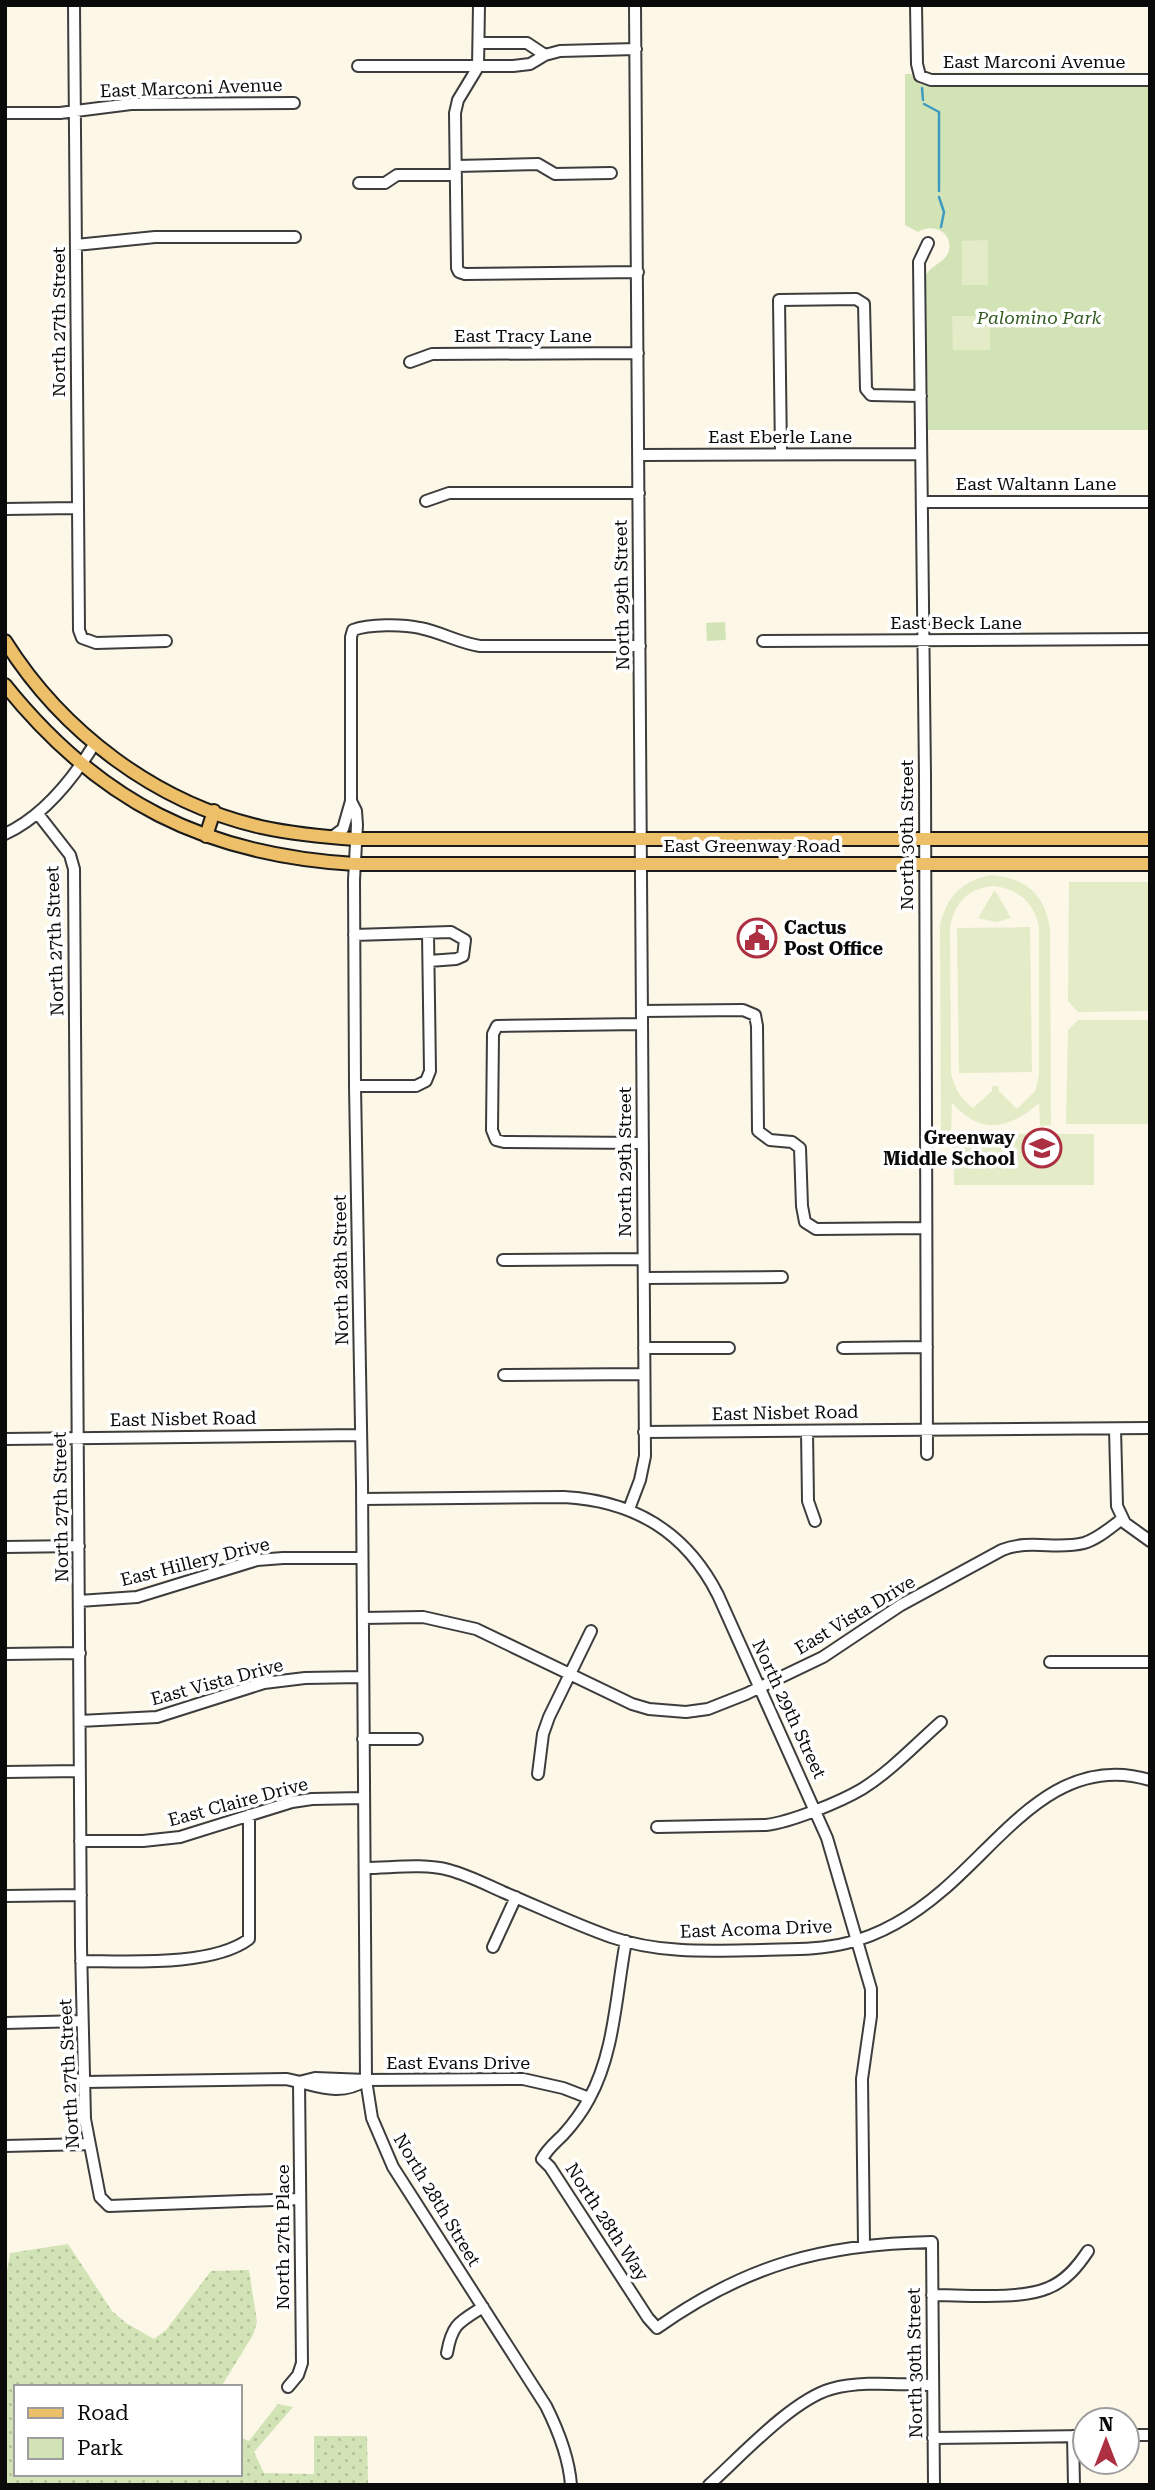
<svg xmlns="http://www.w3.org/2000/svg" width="1155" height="2490" viewBox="0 0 1155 2490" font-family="'Roboto Serif',serif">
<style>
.grass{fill:url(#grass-dots)}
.park{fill:#d2e4b6}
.pitch{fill:#e3ecc7;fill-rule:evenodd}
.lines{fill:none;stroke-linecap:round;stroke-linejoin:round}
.stream{stroke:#3f9ac1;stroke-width:2.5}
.minor-casing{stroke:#3d3d3d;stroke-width:14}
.major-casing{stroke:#1b1b1b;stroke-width:16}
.minor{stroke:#fff;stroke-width:10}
.major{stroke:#edbf69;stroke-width:12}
.labels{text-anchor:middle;stroke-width:7;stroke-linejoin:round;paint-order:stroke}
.street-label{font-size:18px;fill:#0a0a0a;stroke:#fff}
.park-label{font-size:18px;font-style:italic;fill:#335b21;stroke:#fff}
.poi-label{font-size:18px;font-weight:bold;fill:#0a0a0a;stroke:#fff;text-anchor:start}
</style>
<defs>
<pattern id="grass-dots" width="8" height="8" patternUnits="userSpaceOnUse" patternTransform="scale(1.75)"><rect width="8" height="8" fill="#d2e4b6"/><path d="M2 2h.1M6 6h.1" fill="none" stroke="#b3c29b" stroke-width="1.8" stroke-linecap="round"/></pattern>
</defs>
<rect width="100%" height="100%" fill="#fdf7e8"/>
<!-- grass -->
<path class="grass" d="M68,2244L112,2311L126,2323L154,2339L166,2330L211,2271L249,2270L257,2322L253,2335L221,2387H16V2474H240V2437L249,2441L278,2404L293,2407L254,2452L264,2473L314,2474V2436H367L368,2485H5V2283L10,2253Z"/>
<!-- park -->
<path class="park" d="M905,74H911L920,84L933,87H1150V430H928L926,275C932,264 946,263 949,250C953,231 931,223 918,232L905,225Z
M725,622L726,640L707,641L706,623Z"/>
<!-- pitch -->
<path class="pitch" d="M988,240V285H962V241Z
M952,316H990V350H953Z
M991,875C1026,878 1045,894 1050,929L1051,1125L1040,1126L1039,1103C1009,1129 982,1136 952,1103L951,1132H941L940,925C947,896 962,881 991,875ZM994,886C1019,890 1033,901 1039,926V1076L1035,1091L1017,1109L999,1091L998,1086H992V1091L973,1108C960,1098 955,1089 951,1073L950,928C954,903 968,888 994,886Z
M1069,882H1150V1011L1078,1012L1068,1001Z
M994,891L996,892L1011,918L997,922L978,918Z
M1030,927L1032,1072L959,1073L957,928Z
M1078,1020H1150V1124H1066L1068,1030Z
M954,1134H1094V1185H954Z"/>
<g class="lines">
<!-- stream -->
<path class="stream" d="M922,88L923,100
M924,104L939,112V191
M939,197L944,212L941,227"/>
<defs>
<path id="minor" d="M74,5L79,630L82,638L96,643L166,641
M479,5L478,67L458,100L455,113L457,268L459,272L465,274L638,272
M916,5L917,64L920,76L931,80H1150
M479,43H527L545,55
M358,66H513L530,64L545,55L560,51L636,49
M5,113H60L131,104L294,103
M456,166L538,164L555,174L611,173
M359,183H385L397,175H456
M76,245L155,237H295
M410,362L432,354L638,353
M781,454L779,300L856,299L864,304L866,389L871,395L921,396
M639,455L921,454
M426,501L449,493H639
M922,502H1150
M5,509L77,508
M763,641L1150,639
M351,801L356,811L357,825L354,880L355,1086L362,1483L366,2080L372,2118L393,2167L546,2406C558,2430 569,2458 571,2485
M38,814L70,855L74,869L81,1947L85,2119L100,2197L109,2206L300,2199
M5,834C44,816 73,779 95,743
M332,837L343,829L351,801V637L353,630C369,624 403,624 420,628C441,632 459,643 480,646H640
M354,935L451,932L465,940L463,956L456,959L429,961
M642,1011L743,1010L755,1015L757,1026L758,1131L770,1140L792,1142L800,1148L802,1206L805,1222L816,1229L926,1228
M642,1024L497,1026L493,1034L492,1130L496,1140L504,1142L643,1143
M355,1086H416L426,1081L430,1071L428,933
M503,1260L643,1259
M644,1278L782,1277
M644,1348H729
M843,1348L927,1347
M504,1375L644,1374
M1115,1429L1117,1506L1125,1523L1150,1541
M807,1431L808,1501L815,1521
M644,1432L1150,1428
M5,1439L361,1435
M927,1454L925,776L919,262L928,243
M362,1499L564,1497C635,1501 686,1532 718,1595L827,1838L871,1989V2016L862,2079L864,2245
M629,1509L640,1480L645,1456L635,5
M5,1547L79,1546
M79,1601L137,1597L257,1560L283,1558H362
M363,1618L423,1617L476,1629L632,1704L649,1709L686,1712L708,1709L746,1694L823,1657L901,1605L1002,1550C1029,1539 1057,1550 1084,1543C1098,1539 1111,1527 1122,1519
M5,1654L80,1653
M1050,1662H1150
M80,1721L157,1717L264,1683L305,1678L362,1677
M363,1739H417
M5,1772L80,1771
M538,1774L543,1734L549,1717L591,1631
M657,1827L766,1825C791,1822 840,1802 862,1789C891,1771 916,1744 941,1722
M80,1841H143L180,1837L292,1802L312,1799L363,1798
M365,1868C391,1868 423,1863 449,1870C468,1875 485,1884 503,1892C539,1907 574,1924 611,1937C660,1954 711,1951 762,1950C791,1949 819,1950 847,1943C884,1934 914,1915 943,1890C1004,1838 1058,1752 1150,1780
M5,1896L81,1895
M626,1941C616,1993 615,2052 589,2099C582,2112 573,2124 563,2135C555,2143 548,2148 542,2159L550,2167L648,2318L657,2328C746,2265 823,2244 932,2242L934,2485
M493,1947L516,1897
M81,1961C126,1961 212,1967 249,1939V1815
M5,2023L82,2021
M84,2082L286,2079C314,2084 339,2098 366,2080
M299,2082L315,2078L366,2080L523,2079L563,2088L589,2098
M5,2146L88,2144
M932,2295C963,2295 1021,2300 1048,2288C1066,2281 1078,2266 1088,2251
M447,2353C452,2324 459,2322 483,2307
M288,2387L298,2375L302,2363L299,2082
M1127,2435H1150
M1073,2436L1074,2485
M933,2438L1085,2436
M709,2485C740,2457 792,2400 831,2389C862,2380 901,2385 933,2385"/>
<path id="major" d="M5,641C62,732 156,803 261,827C293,834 324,837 356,839H1150
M5,685C99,802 205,855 355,864H1150
M206,836L214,811"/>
</defs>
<!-- minor casing -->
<use href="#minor" class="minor-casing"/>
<!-- major casing -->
<use href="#major" class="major-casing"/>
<!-- minor -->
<use href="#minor" class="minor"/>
<!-- major -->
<use href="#major" class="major"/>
</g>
<!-- icons -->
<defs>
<symbol id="civic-ring" viewBox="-11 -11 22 22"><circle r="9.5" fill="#fff" stroke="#ad2f42" stroke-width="1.5"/><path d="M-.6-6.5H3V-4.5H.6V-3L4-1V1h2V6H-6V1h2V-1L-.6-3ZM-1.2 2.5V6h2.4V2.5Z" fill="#ad2f42"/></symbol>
<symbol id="school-ring" viewBox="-11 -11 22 22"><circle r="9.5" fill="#fff" stroke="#ad2f42" stroke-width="1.5"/><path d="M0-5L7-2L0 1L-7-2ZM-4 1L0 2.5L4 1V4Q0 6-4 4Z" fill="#ad2f42"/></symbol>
</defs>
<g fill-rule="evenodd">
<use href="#civic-ring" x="735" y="916" width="44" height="44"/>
<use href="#school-ring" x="1020" y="1126" width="44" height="44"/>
</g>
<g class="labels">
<!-- street labels -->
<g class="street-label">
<text x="1034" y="68">East Marconi Avenue</text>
<text transform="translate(191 88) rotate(-2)" y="6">East Marconi Avenue</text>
<text transform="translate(59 322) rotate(-90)" y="6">North 27th Street</text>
<text x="523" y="342">East Tracy Lane</text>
<text x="780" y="443">East Eberle Lane</text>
<text x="1036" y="490">East Waltann Lane</text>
<text transform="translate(622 595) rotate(-91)" y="6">North 29th Street</text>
<text x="956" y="629">East Beck Lane</text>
<text transform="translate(907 835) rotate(-90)" y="6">North 30th Street</text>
<text x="752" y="852">East Greenway Road</text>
<text transform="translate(55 941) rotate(-92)" y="6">North 27th Street</text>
<text transform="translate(625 1162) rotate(-90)" y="6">North 29th Street</text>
<text transform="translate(341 1270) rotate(-91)" y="6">North 28th Street</text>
<text transform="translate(785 1413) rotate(-1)" y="6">East Nisbet Road</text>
<text transform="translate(183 1419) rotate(-1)" y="6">East Nisbet Road</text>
<text transform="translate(61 1507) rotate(-91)" y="6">North 27th Street</text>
<text transform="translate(195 1562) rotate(-14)" y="6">East Hillery Drive</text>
<text transform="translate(855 1615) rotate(-31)" y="6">East Vista Drive</text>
<text transform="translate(217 1682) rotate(-15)" y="6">East Vista Drive</text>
<text transform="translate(789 1709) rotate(65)" y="6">North 29th Street</text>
<text transform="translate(238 1802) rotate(-15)" y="6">East Claire Drive</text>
<text transform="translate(756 1929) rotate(-2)" y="6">East Acoma Drive</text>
<text x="458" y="2069">East Evans Drive</text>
<text transform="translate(69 2074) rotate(-93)" y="6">North 27th Street</text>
<text transform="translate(437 2200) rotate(59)" y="6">North 28th Street</text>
<text transform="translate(607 2222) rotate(57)" y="6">North 28th Way</text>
<text transform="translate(283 2237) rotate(-90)" y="6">North 27th Place</text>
<text transform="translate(915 2363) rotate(-91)" y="6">North 30th Street</text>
</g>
<!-- park labels -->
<g class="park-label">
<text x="1039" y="324">Palomino Park</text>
</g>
<!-- poi labels -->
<g class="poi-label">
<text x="784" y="934">Cactus<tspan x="784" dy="21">Post Office</tspan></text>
<text x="1015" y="1144" text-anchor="end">Greenway<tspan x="1015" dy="21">Middle School</tspan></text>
</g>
</g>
<!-- border -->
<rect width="1155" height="2490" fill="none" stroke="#0a0a0a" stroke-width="14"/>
<!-- legend -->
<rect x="14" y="2385" width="228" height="91" fill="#ffffff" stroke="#9d9d9d" stroke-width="2"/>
<rect x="28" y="2408" width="35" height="10" fill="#edbf69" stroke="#9d9d9d" stroke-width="2"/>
<text x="77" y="2420" font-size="21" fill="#0a0a0a">Road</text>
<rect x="28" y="2438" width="35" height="21" fill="#d2e4b6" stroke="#9d9d9d" stroke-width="2"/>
<text x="77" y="2455" font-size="21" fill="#0a0a0a">Park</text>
<!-- north arrow -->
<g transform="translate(1106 2441)"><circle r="33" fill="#ffffff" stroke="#9d9d9d" stroke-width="2"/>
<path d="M0-5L12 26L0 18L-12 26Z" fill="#ad2f42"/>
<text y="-10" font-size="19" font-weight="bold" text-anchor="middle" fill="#0a0a0a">N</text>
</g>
</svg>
